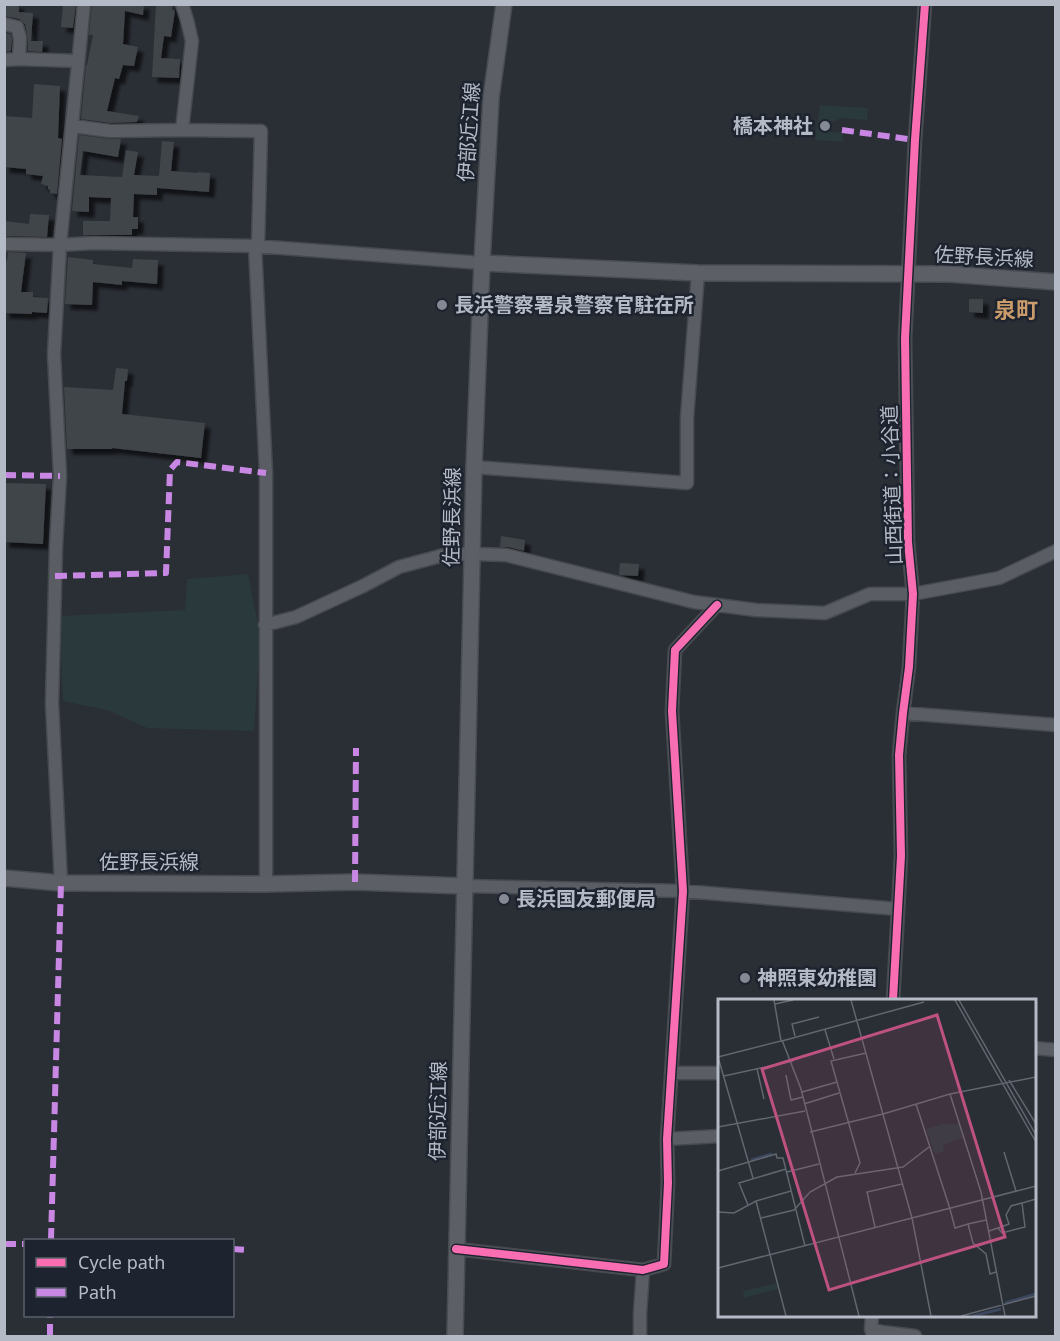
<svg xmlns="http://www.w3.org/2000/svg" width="1060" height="1341" viewBox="0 0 1060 1341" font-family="'Noto Sans','Noto Sans JP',sans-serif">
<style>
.green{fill:#2a393c}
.building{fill:#41444a;filter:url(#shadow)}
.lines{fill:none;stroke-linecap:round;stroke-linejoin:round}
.minor-casing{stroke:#46494e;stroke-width:15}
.major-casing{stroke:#484b52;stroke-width:18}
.minor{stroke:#5a5d64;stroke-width:12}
.major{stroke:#5c5f65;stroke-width:15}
.quiet{stroke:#c787e3;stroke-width:6;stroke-dasharray:12 6;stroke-linecap:butt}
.cycleway-casing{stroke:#1e242f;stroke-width:11}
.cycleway{stroke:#f96db3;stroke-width:8}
.poi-dot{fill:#848993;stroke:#1e242f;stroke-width:2}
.labels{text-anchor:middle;stroke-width:5;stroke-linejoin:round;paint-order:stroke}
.poi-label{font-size:20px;font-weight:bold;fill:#b4bac6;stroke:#1e242f;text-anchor:start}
.street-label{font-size:20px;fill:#b4bac6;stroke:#1e242f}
.quarter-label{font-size:22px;font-weight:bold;fill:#ca9b6b;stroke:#1e242f}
.inset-river{fill:none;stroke:#3a475e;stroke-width:3}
.inset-road{fill:none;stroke:#61666f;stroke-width:1.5}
.view{fill:#bd5180;fill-opacity:0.15;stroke:#bd5180;stroke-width:3}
.inset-edge{fill:none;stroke:#b4bac6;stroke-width:3}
</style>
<defs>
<filter id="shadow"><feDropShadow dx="5.5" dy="5.5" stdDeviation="1.5" flood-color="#0009"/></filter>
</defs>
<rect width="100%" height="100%" fill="#2a2e35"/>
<!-- green -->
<path class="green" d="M820,105L868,108L867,120L841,118L835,121H822L821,131L843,133V142L815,140Z
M248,574L260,635L254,731L147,728L107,710L63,701L60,616L185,610L187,579Z"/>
<!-- building -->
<path class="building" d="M4,4H19V12L33,13L31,41H43L42,52L28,51V38L25,24L19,19L4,16Z
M63,4H76L73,28L61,27Z
M92,4H144L143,15L125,11L123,44L138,47L134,66L123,65L119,79L115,78L107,111L139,116L137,122L111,123L81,119L86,65H87L93,35H89Z
M156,4H173L172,9L175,11L171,37L164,36L161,58L180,59L179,78L152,77Z
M4,33L10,34L12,39L11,51L4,52Z
M34,84L60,86L58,138L62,139L57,194L50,193V190L48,189V186L41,184L43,176L26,174V169L4,167V116L32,118Z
M79,135L109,139H121L118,157L83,151L80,175L122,177L126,150L138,152L134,175L159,176L162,141L174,142L171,171L198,173V172L210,173L209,192L157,188V195L134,194L133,217H138V229H132V235H83V221H110L111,198L89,197V212L72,211Z
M30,214L49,215L47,237L4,236V221L29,224Z
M8,252L26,253L21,292H33V297L48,298L47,313L32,312V314L4,313V261H7Z
M68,257L93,260V264L132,268L133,259L158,260L157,284L122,281V285L93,282L92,305L65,304Z
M969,299H983V313L969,312Z
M116,368L128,369L127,381H125L122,414L205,423L201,458L112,448V449H67L64,387L113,390Z
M4,483L46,484L43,544L4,542Z
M501,536L525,540L524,551L508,547H500Z
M620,563L639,564L638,576L619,575Z"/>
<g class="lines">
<defs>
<path id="minor" d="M182,4L187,20L192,41L182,130L261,131L258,246
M4,24L17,27L20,38L19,59L78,61
M4,60L19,59
M73,126L110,131L182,130
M4,244L60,245L93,243L255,246L482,263
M255,246L266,473V884
M474,467L687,483V418L698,273
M265,625L296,617L363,586L399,567L444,555L473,554L506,555L694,602L756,610L825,613L870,594H913L999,578L1056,551
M903,713L1056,725
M61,883L52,703L56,546L60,476L54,354L60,245L84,4
M464,886L683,891L898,909
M893,1000L901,856L899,755L903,713L909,667L913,594L908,542L905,338L915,140L925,4
M1034,1048L1056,1050
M671,1073H720
M667,1139L720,1136
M456,1249L643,1270L664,1264L668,1183L667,1139L683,891L672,711L675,650L717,605
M872,1316L871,1329L873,1335
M871,1329L882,1332L915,1336
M640,1336V1313L643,1270"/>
<path id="major" d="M482,263L698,273L949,274L1056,282
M4,878L61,883L266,884L355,882L464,886
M455,1336L474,467L482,263L491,98L504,4"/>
</defs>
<!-- minor casing -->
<use href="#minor" class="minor-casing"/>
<!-- major casing -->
<use href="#major" class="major-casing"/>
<!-- minor -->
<use href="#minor" class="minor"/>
<!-- major -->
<use href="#major" class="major"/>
<!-- quiet -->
<path class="quiet" d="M842,130L915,140
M4,475L60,476
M55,576L166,573L170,470L177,462L266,473
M355,882L356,748
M51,1240L61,883
M4,1244H26
M232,1249L246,1250
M50,1336V1316"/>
<defs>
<path id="cycleway" d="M893,1000L901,856L899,755L903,713L909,667L913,594L908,542L905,338L915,140L925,4
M456,1249L643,1270L664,1264L668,1183L667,1139L683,891L672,711L675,650L717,605"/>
</defs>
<!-- cycleway casing -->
<use href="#cycleway" class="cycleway-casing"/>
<!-- cycleway -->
<use href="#cycleway" class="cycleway"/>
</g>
<!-- markers -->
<g class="poi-dot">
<circle cx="825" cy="126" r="6"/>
<circle cx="442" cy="305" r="6"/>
<circle cx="504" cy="899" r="6"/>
<circle cx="745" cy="978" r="6"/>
</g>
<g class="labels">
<!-- poi labels -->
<g class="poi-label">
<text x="813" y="133" text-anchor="end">橋本神社</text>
<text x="454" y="312">長浜警察署泉警察官駐在所</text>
<text x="516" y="906">長浜国友郵便局</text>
<text x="757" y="985">神照東幼稚園</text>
</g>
<!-- street labels -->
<g class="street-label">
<text transform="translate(469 132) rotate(-86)" y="7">伊部近江線</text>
<text transform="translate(984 257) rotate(3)" y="7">佐野長浜線</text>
<text transform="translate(892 485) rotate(-92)" y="7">山西街道：小谷道</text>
<text transform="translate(452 517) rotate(-89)" y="7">佐野長浜線</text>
<text x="149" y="869">佐野長浜線</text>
<text transform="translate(438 1111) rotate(-89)" y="7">伊部近江線</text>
</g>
<!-- quarter labels -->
<g class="quarter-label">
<text x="1016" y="318">泉町</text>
</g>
</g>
<!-- overview -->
<g transform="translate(718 999)">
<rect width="318" height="318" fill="#2a2e35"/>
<path d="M225,125H241L245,139L225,146L226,152L217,155L208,130ZM59,284L61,290L26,299L25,292Z" fill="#2a393c"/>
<path class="inset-river" d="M33,161L54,155M287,304L318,295M255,317L283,310"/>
<path class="inset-road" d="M133,1L194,219L213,317M237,1L318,143M241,1L318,136M57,5L75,1M107,31L116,60M77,37L74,25L101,18M64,41L83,90L141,317M64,42L206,3M0,58L35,179M0,58L63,42L56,1M39,70L46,100M68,76L73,101L85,98M6,77L75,62M291,81L318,125M84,93L119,83M232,95L263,193L287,317M86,105L121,94M198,105L232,210M165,115L232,95L318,78M0,128L87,112M92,133L165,115M286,153L298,192M0,172L58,155L59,159H65L87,247M69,173L101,165M137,174L142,164L113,62L148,54M38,202L68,317M30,206L21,184L68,170M232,210L237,229L250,225L255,244L268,255L272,275L278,273M0,213L16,214L38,202L73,192M43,219L76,211L92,193L119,178L185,168L211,148M194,219L318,187M250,225L268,221M157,228L149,193L184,185M280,229L291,225L288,216L293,207L304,204M271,232L280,229L284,234L307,228L304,204L318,200M0,269L194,219M243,317L318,297"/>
<path class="view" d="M219,16L287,238L111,291L44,70Z"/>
<rect width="318" height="318" class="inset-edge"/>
</g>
<!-- border -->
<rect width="1060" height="1341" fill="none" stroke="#b4bac6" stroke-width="12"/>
<!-- legend -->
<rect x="24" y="1239" width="210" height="78" fill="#1e242f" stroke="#5a606b" stroke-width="1.5"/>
<rect x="36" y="1258" width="30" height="9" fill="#f96db3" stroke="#5a606b" stroke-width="1.5"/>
<text x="78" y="1269" font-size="18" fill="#b4bac6">Cycle path</text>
<rect x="36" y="1288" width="30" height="9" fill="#c787e3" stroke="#5a606b" stroke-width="1.5"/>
<text x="78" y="1299" font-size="18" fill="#b4bac6">Path</text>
</svg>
